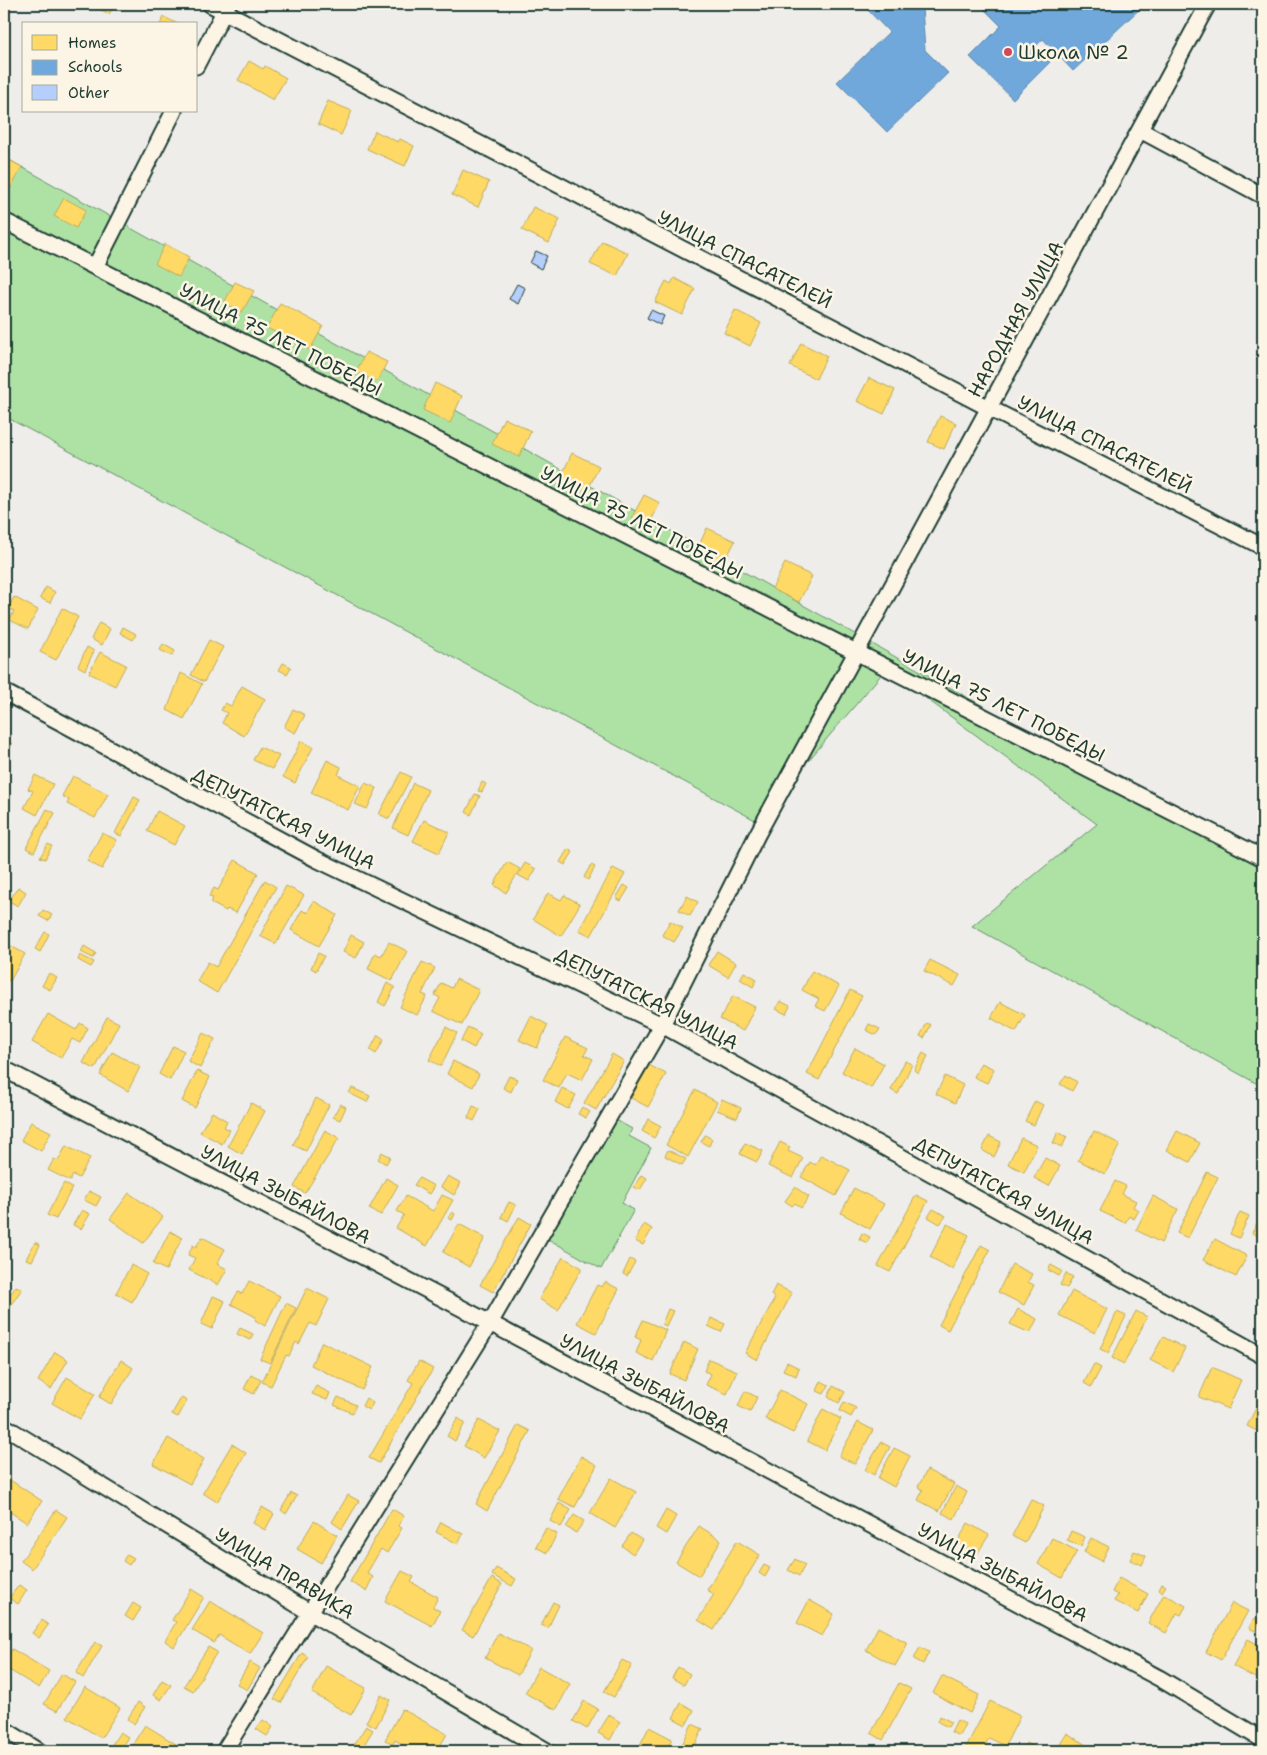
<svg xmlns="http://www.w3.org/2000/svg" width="1267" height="1755" viewBox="0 0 1267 1755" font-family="'Shantell Sans',sans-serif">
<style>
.green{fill:#aee2a4;stroke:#66906c}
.homes{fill:#ffd966;stroke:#bcaa57}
.schools{fill:#6fa8dc;stroke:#5788aa}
.building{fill:#b5cefc;stroke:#1f3d34}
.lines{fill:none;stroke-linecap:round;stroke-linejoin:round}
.minor-casing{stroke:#1f3d34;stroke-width:19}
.minor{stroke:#fcf5e5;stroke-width:15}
.poi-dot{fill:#d1495b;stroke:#fcf5e5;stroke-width:2}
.labels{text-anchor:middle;stroke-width:5;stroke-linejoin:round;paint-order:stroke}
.poi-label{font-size:19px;fill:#1f3d34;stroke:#fcf5e5;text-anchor:start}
.street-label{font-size:19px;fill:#1f3d34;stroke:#fcf5e5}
</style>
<rect width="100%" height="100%" fill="#eeedea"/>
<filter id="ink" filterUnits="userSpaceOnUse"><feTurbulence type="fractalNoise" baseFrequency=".02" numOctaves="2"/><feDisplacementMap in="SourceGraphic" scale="10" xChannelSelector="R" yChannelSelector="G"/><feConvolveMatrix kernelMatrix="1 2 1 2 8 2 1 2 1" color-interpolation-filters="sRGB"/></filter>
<g filter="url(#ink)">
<!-- green -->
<path class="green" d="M4,157L1263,863V1087L972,926L1097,824L886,669L757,821L4,416Z
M616,1120L632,1129L629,1136L651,1148L622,1203L634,1210L601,1269L548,1239Z"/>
<!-- homes -->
<path class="homes" d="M90,4H115L109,14Z
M164,17L178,24H160Z
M249,61L263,69L265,66L286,78L273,100L238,80Z
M328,101L352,111L341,135L318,124Z
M375,131L398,142L400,139L414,146L405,166L367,149Z
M5,158L22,167L11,188L4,184Z
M463,170L489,182L478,207L452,195Z
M64,198L86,210L76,228L54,216Z
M533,207L560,219L549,243L522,230Z
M602,241L628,253L617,276L590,264Z
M165,244L189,257L179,277L155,264Z
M674,278L695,289L682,315L655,302L666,281L671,284Z
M235,282L254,291L242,312L224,303Z
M280,303L323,326L310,350L267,328Z
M735,310L761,323L750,346L724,333Z
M801,343L827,356L816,379L790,366Z
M366,352L387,362L377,382L356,372Z
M869,378L895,390L884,414L857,401Z
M435,383L462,396L450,423L423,410Z
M940,416L956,423L944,449L928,442Z
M504,418L531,431L519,457L492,444Z
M572,453L599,466L587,492L560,479Z
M644,495L660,503L649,525L632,517Z
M707,528L735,541L722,567L695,554Z
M785,563L812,576L799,602L772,589Z
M46,587L55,592L50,603L40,598Z
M14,597L38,610L28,629L10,620L14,611L8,608Z
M62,608L78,617L56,660L40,652Z
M99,623L110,629L102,645L91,639Z
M123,627L136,634L133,640L120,633Z
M209,640L223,647L204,682L191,675Z
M163,644L175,651L172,656L160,650Z
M87,647L94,651L85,670L78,666Z
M100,652L126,665L115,686L89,673Z
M283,663L291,667L287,674L279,670Z
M181,673L202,684L184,719L167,710Z
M242,686L265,699L244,736L222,723L227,713L221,710L225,703L231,706Z
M293,709L305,715L295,733L284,727Z
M4,739L12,744L4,760Z
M301,741L313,747L295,783L283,777Z
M260,747L279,756L272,769L253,760Z
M327,760L341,767L338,775L360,786L348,810L311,793Z
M401,772L411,777L389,819L379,814Z
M35,775L53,784L37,815L24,808L33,791L28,789Z
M73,776L108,794L95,818L67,804L69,800L62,796Z
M482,782L486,784L482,792L478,791Z
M365,783L377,788L367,809L355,804Z
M413,783L428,790L408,835L393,828Z
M475,794L480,796L471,815L466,812Z
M134,797L140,800L121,836L115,833Z
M47,809L55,813L34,852L26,848Z
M157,811L185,826L174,845L147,831Z
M424,820L449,832L439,853L413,841Z
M102,833L117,840L102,869L87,861Z
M48,844L52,846L45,859L40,857Z
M568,849L573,852L565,865L560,862Z
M235,860L258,873L236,913L227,909L226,911L211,903L213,898L209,896L214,888L218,890Z
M507,862L520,869L506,893L494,885Z
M525,863L536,869L529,881L518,875Z
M591,865L595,867L588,880L584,877Z
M613,868L625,874L591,936L579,930Z
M265,880L276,887L217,993L197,981L208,962L216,967Z
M624,885L629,888L621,901L616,898Z
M286,886L304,895L276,944L260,936Z
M18,887L26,892L18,906L9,901Z
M548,893L561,900L564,895L580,904L561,936L533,919Z
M687,896L698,902L690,916L679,910Z
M314,901L337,915L319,946L291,930L302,910L307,913Z
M43,910L52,915L48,921L39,916Z
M670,921L683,928L674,942L662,935Z
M45,932L49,934L40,952L35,949Z
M351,935L364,942L356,958L343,952Z
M4,942L25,954L10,981L4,977L6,971L4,970Z
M389,942L407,951L392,981L368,969L375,953L381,956Z
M84,946L96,953L93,958L81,952Z
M717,951L736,963L728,977L708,965Z
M318,953L324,956L316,971L311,968Z
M80,955L94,962L91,967L78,960Z
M930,960L960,975L954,986L924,971Z
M422,962L435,968L422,994L427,996L417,1015L400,1007Z
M812,971L839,986L825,1011L815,1006L819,999L802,990Z
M744,972L757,979L753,987L740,979Z
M49,973L57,978L50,990L42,986Z
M456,979L479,990L462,1025L433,1011L440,998L435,995L441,983L452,988Z
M387,983L395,987L385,1006L378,1002Z
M850,990L862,996L819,1080L807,1074Z
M733,996L755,1007L743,1031L720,1019Z
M780,1001L790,1006L786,1014L776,1009Z
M1000,1002L1025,1015L1016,1032L991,1018Z
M48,1014L76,1030L80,1023L88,1028L80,1043L72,1039L61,1058L32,1042Z
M531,1016L548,1025L537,1048L519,1040Z
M107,1017L119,1023L95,1069L83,1063Z
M927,1023L931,1025L924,1038L920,1036Z
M869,1024L880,1029L876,1035L866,1030Z
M446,1027L457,1033L441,1066L429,1060Z
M468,1027L481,1034L474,1048L461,1041Z
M203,1033L215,1039L200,1068L188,1061Z
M378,1035L384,1039L376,1054L370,1050Z
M565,1037L588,1048L584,1055L593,1059L582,1080L567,1073L559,1088L543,1080Z
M173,1046L184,1051L170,1080L159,1074Z
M855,1048L884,1064L871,1088L842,1072Z
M112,1052L140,1067L128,1091L100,1075Z
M923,1053L928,1056L918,1073L914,1070Z
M612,1054L624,1061L596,1110L584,1103Z
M453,1061L479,1074L473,1087L447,1074Z
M905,1061L912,1064L898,1094L891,1090Z
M981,1063L994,1069L987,1083L974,1077Z
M649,1065L666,1074L648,1107L631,1098Z
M197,1071L210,1077L195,1108L182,1101Z
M1066,1075L1077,1082L1072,1091L1060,1084Z
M509,1076L517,1079L511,1092L503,1088Z
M945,1076L963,1085L955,1103L936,1094Z
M352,1088L370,1096L367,1102L349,1093Z
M562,1088L576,1095L568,1109L555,1102Z
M695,1090L717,1102L688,1157L666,1145Z
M316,1098L329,1105L306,1151L293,1145Z
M722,1099L741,1108L737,1118L717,1110Z
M1035,1101L1043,1105L1034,1125L1025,1121Z
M251,1103L265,1111L242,1154L228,1146Z
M340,1104L346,1107L340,1120L333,1117Z
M473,1106L480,1109L474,1121L468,1118Z
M582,1107L590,1112L586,1118L578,1114Z
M212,1112L227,1121L224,1127L230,1130L222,1144L200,1132Z
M648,1119L661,1126L654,1138L642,1131Z
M31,1122L51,1132L41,1151L21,1140Z
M325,1130L339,1138L305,1193L294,1187Z
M1094,1131L1120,1144L1105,1174L1078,1160Z
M1177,1131L1200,1143L1190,1162L1167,1150Z
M1058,1132L1067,1137L1062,1147L1053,1143Z
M705,1135L712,1139L709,1146L701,1142Z
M989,1136L1001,1142L994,1157L982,1150Z
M1021,1138L1037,1145L1024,1172L1008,1164Z
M780,1142L790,1147L788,1151L803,1158L793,1178L768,1166Z
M745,1143L763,1151L757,1162L740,1154Z
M66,1146L90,1158L79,1178L73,1175L70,1181L48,1170L54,1159L58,1161Z
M668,1150L686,1159L682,1165L665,1156Z
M382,1152L390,1157L386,1164L378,1159Z
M821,1155L850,1170L836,1196L801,1177L810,1162L815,1165Z
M1045,1158L1060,1166L1049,1186L1034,1178Z
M1207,1172L1218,1177L1188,1238L1177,1233Z
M641,1175L647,1178L640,1190L634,1187Z
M448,1176L461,1183L454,1195L441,1187Z
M386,1178L398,1185L381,1215L369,1209Z
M419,1178L434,1186L429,1194L414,1185Z
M1115,1181L1126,1186L1122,1194L1136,1201L1133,1207L1139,1210L1134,1219L1129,1216L1125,1223L1100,1211Z
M64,1183L72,1188L56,1219L47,1215Z
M795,1187L809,1197L801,1208L795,1203L792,1206L785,1201Z
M854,1188L884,1204L870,1229L841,1213Z
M89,1191L101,1197L96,1206L84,1200Z
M129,1193L163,1217L143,1243L110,1219Z
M442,1195L453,1200L427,1246L396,1228L404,1215L397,1211L406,1196L433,1211Z
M916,1195L928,1201L890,1272L878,1266Z
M1153,1196L1178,1209L1161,1243L1136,1230Z
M509,1202L516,1205L508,1221L501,1217Z
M933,1209L946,1216L940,1224L928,1217Z
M82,1210L90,1214L81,1229L73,1225Z
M452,1212L455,1214L452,1220L448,1218Z
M1240,1212L1249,1216L1239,1238L1230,1234Z
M519,1217L531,1224L493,1292L480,1285Z
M1257,1223L1263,1226V1239L1252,1233Z
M459,1224L485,1238L469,1267L443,1252Z
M644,1224L652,1229L643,1245L635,1241Z
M947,1224L969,1235L952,1269L930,1257Z
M170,1231L182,1238L166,1270L153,1264Z
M862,1233L870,1237L867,1243L859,1239Z
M202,1237L225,1249L217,1264L227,1269L218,1285L189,1270L195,1258L188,1255L193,1245L196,1247Z
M1215,1239L1247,1256L1236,1277L1203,1260Z
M35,1242L40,1245L32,1261L26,1259Z
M981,1245L990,1250L948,1330L939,1325Z
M563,1257L582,1268L558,1310L539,1299Z
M630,1259L635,1262L627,1276L623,1274Z
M1012,1264L1032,1274L1028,1282L1034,1285L1024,1305L998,1292Z
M131,1265L147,1274L132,1302L116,1293Z
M1051,1265L1062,1271L1059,1276L1048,1270Z
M1066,1273L1073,1277L1067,1288L1060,1285Z
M249,1281L280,1296L265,1326L255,1320L256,1317L231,1304L238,1292L242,1294Z
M605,1282L619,1289L596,1333L577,1323L597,1285L602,1287Z
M776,1285L792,1293L757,1360L745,1353L775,1298L771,1295Z
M16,1286L22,1289L10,1306L5,1302Z
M307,1288L329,1299L316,1326L310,1323L299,1344L296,1342L289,1356L286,1355L271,1386L262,1382Z
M1072,1291L1107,1309L1095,1333L1059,1315Z
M213,1296L225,1301L212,1329L201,1324Z
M1263,1299V1313L1257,1310Z
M286,1303L296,1308L270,1363L260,1359Z
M668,1309L673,1311L666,1326L662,1324Z
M1018,1309L1037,1319L1030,1333L1010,1324Z
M1136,1311L1147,1317L1124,1364L1112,1358Z
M1117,1312L1126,1316L1108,1353L1100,1349Z
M711,1318L725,1324L721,1332L708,1326Z
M643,1320L666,1330L653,1361L636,1353L641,1340L635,1337Z
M240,1328L253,1334L250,1340L237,1334Z
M1163,1337L1185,1348L1173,1372L1150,1360Z
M322,1342L373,1367L362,1390L311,1365Z
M684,1342L698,1349L684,1380L670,1374Z
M55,1352L68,1360L51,1389L38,1381Z
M709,1359L737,1371L727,1394L706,1385L711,1374L704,1371Z
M121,1360L133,1368L111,1404L99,1397Z
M419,1361L433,1369L379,1463L369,1458L413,1383L408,1380Z
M787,1362L799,1368L796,1376L783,1370Z
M1094,1364L1101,1368L1091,1387L1084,1383Z
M1212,1367L1241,1380L1228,1409L1199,1397Z
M251,1375L261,1380L254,1394L244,1389Z
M67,1377L95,1394L80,1419L52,1403Z
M821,1381L829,1385L824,1394L817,1391Z
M316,1386L330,1393L327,1400L312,1394Z
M833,1386L845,1392L839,1403L828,1397Z
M780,1390L808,1404L793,1433L765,1419Z
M745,1391L757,1397L750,1412L738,1406Z
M1263,1394V1428L1261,1433L1247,1426Z
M338,1397L356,1405L352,1413L334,1405Z
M181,1398L187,1401L178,1417L172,1414Z
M366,1398L373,1403L369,1410L362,1406Z
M844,1402L856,1408L851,1417L840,1411Z
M823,1409L841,1419L825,1450L807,1441Z
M458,1418L465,1423L455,1441L447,1436Z
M479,1420L500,1431L484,1458L464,1446Z
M858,1422L873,1430L855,1464L839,1456Z
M518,1425L530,1431L487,1511L476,1504Z
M168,1438L204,1459L190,1484L153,1464Z
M881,1442L890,1447L874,1475L865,1470Z
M232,1444L246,1453L217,1502L203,1493Z
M894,1448L910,1456L894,1487L878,1478Z
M581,1456L597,1465L575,1507L558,1499Z
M927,1470L954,1484L939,1511L918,1500L923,1490L918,1487Z
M4,1476L42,1501L27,1523L4,1508Z
M611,1478L636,1492L615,1528L590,1513Z
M956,1486L967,1492L954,1519L942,1513Z
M291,1493L297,1496L286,1514L281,1510Z
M348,1495L359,1501L342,1529L332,1522Z
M1031,1499L1044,1506L1025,1543L1012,1536Z
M559,1503L571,1510L561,1527L550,1521Z
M262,1507L274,1514L265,1530L253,1523Z
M392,1509L404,1516L398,1526L402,1528L387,1553L381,1549L367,1573L373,1577L366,1591L350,1582Z
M56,1510L67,1517L32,1569L21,1561Z
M666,1510L676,1516L666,1534L656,1528Z
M574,1515L584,1521L576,1533L566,1527Z
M314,1521L337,1535L321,1563L297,1549Z
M441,1522L463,1534L458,1544L436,1532Z
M968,1523L989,1535L977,1554L957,1543Z
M699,1526L721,1540L699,1576L676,1562Z
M546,1528L557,1534L547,1553L536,1547Z
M1071,1531L1085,1537L1081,1546L1067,1540Z
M631,1533L642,1540L633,1554L622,1546Z
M1052,1538L1077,1551L1062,1578L1038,1564Z
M1091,1538L1109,1547L1102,1561L1084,1552Z
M737,1541L760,1555L714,1630L698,1620L714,1594L707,1590Z
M1134,1551L1146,1556L1142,1565L1130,1560Z
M127,1554L134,1558L129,1565L123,1561Z
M795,1559L805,1565L799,1576L788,1570Z
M764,1565L770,1568L765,1577L759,1573Z
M496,1568L516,1579L512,1586L492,1575Z
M402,1571L414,1577L411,1582L438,1597L433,1607L440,1611L432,1626L385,1601Z
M492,1578L502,1584L473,1636L462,1630Z
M1119,1578L1148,1594L1138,1613L1114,1601L1118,1595L1112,1592Z
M1162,1584L1166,1586L1162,1592L1159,1590Z
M19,1585L27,1590L18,1604L9,1598Z
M191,1589L204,1597L174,1647L165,1641L176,1622L172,1620Z
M1164,1594L1186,1606L1181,1615L1177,1613L1166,1633L1148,1623Z
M809,1600L834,1614L822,1636L797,1623Z
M210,1601L263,1633L250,1654L219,1635L214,1643L192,1630Z
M553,1602L559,1605L548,1628L541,1625Z
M133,1603L141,1608L133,1621L125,1616Z
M1232,1603L1248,1611L1221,1660L1206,1652Z
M1254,1618L1260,1621L1255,1631L1249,1628Z
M42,1620L48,1625L39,1638L32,1633Z
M878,1627L908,1643L895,1666L866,1650Z
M498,1633L531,1650L518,1675L485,1658Z
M1248,1639L1263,1647V1667L1257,1679L1233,1666Z
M95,1642L102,1646L83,1678L76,1673Z
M208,1647L217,1652L193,1691L184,1686Z
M920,1647L929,1652L923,1664L914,1659Z
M12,1649L49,1671L39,1688L4,1667V1662Z
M302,1653L308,1657L281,1703L274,1699Z
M622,1660L632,1665L614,1697L604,1692Z
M250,1662L260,1668L247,1690L237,1684Z
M326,1666L366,1688L351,1715L312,1693Z
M539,1667L570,1684L556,1710L525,1693Z
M678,1667L690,1674L684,1685L672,1678Z
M62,1674L75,1682L57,1711L44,1704Z
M942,1676L979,1695L970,1713L933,1693Z
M162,1680L171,1685L161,1700L153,1695Z
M899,1683L911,1689L883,1740L871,1733Z
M85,1687L120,1708L101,1738L67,1717Z
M381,1695L390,1700L376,1727L366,1722Z
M584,1701L598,1709L587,1729L573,1721Z
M990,1701L1020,1716L1005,1746L989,1738L982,1751H964Z
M138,1702L145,1707L134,1724L127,1720Z
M681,1703L694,1710L686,1725L673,1718Z
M402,1709L447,1734L437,1751H414L395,1740L393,1744L385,1740Z
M609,1715L620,1722L610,1740L598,1733Z
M940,1716L951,1722L948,1727L938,1722Z
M263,1720L273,1727L267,1736L256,1729Z
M957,1720L965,1724L959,1736L951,1732Z
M692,1724L703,1729L692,1751H679Z
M145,1725L184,1749L183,1751H139L141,1749L133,1744Z
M366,1726L373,1730L360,1751H350Z
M649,1727L672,1739L665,1751H637Z
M120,1732L128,1737L123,1745L129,1749L128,1751H108Z
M1067,1733L1086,1745L1082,1751H1056Z
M1026,1743L1038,1750L1037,1751H1021Z"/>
<!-- schools -->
<path class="schools" d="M862,4H926L922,8L925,50L948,73L887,132L837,82L889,32Z
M979,4H1145L1073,71L1043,39L1035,47L1050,62L1013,99L970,57L1001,26Z"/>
<!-- building -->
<path class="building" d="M536,251L547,256L541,269L530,263Z
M517,284L525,288L518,304L509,299Z
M651,310L664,316L660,325L647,318Z"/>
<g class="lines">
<defs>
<path id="minor" d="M210,4L989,408L1263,547
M196,66L228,4
M1140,130L1263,196
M4,221L1263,858
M95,267L174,111
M4,692L316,859L662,1025L1263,1356
M4,1069L490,1323L1159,1678L1263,1740
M4,1426L309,1612L547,1751
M4,1729L39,1751
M224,1751L490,1323L662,1025L757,835L1208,4"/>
</defs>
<!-- minor casing -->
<use href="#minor" class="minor-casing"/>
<!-- minor -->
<use href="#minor" class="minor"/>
</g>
</g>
<!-- markers -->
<circle class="poi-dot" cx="1008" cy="52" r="5"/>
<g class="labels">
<!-- poi labels -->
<g class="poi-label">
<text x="1018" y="59">Школа № 2</text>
</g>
<!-- street labels -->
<g class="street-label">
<text transform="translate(745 259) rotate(27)" y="7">УЛИЦА СПАСАТЕЛЕЙ</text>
<text transform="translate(1015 319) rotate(-61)" y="7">НАРОДНАЯ УЛИЦА</text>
<text transform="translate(281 339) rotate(27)" y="7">УЛИЦА 75 ЛЕТ ПОБЕДЫ</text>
<text transform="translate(1105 444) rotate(27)" y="7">УЛИЦА СПАСАТЕЛЕЙ</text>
<text transform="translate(642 522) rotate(27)" y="7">УЛИЦА 75 ЛЕТ ПОБЕДЫ</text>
<text transform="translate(1004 705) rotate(27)" y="7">УЛИЦА 75 ЛЕТ ПОБЕДЫ</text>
<text transform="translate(284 818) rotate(27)" y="7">ДЕПУТАТСКАЯ УЛИЦА</text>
<text transform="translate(647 998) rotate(27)" y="7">ДЕПУТАТСКАЯ УЛИЦА</text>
<text transform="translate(1004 1190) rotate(29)" y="7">ДЕПУТАТСКАЯ УЛИЦА</text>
<text transform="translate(286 1194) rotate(28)" y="7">УЛИЦА ЗЫБАЙЛОВА</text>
<text transform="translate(645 1383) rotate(28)" y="7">УЛИЦА ЗЫБАЙЛОВА</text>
<text transform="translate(1003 1572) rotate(28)" y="7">УЛИЦА ЗЫБАЙЛОВА</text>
<text transform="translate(285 1573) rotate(31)" y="7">УЛИЦА ПРАВИКА</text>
</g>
</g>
<!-- margin -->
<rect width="1267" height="1755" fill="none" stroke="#fcf5e5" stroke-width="20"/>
<rect x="10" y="10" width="1247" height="1735" fill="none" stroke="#1f3d34" stroke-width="2" filter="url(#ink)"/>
<!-- legend -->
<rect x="22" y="22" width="175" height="90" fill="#fcf5e5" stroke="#a4ab9e"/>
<rect x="32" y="35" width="25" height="15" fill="#ffd966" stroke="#a4ab9e"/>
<text x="68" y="48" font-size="15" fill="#1f3d34">Homes</text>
<rect x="32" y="60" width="25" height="15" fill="#6fa8dc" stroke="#a4ab9e"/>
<text x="68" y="72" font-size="15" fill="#1f3d34">Schools</text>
<rect x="32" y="85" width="25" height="15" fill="#b5cefc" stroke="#a4ab9e"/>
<text x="68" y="98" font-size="15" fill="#1f3d34">Other</text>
</svg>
